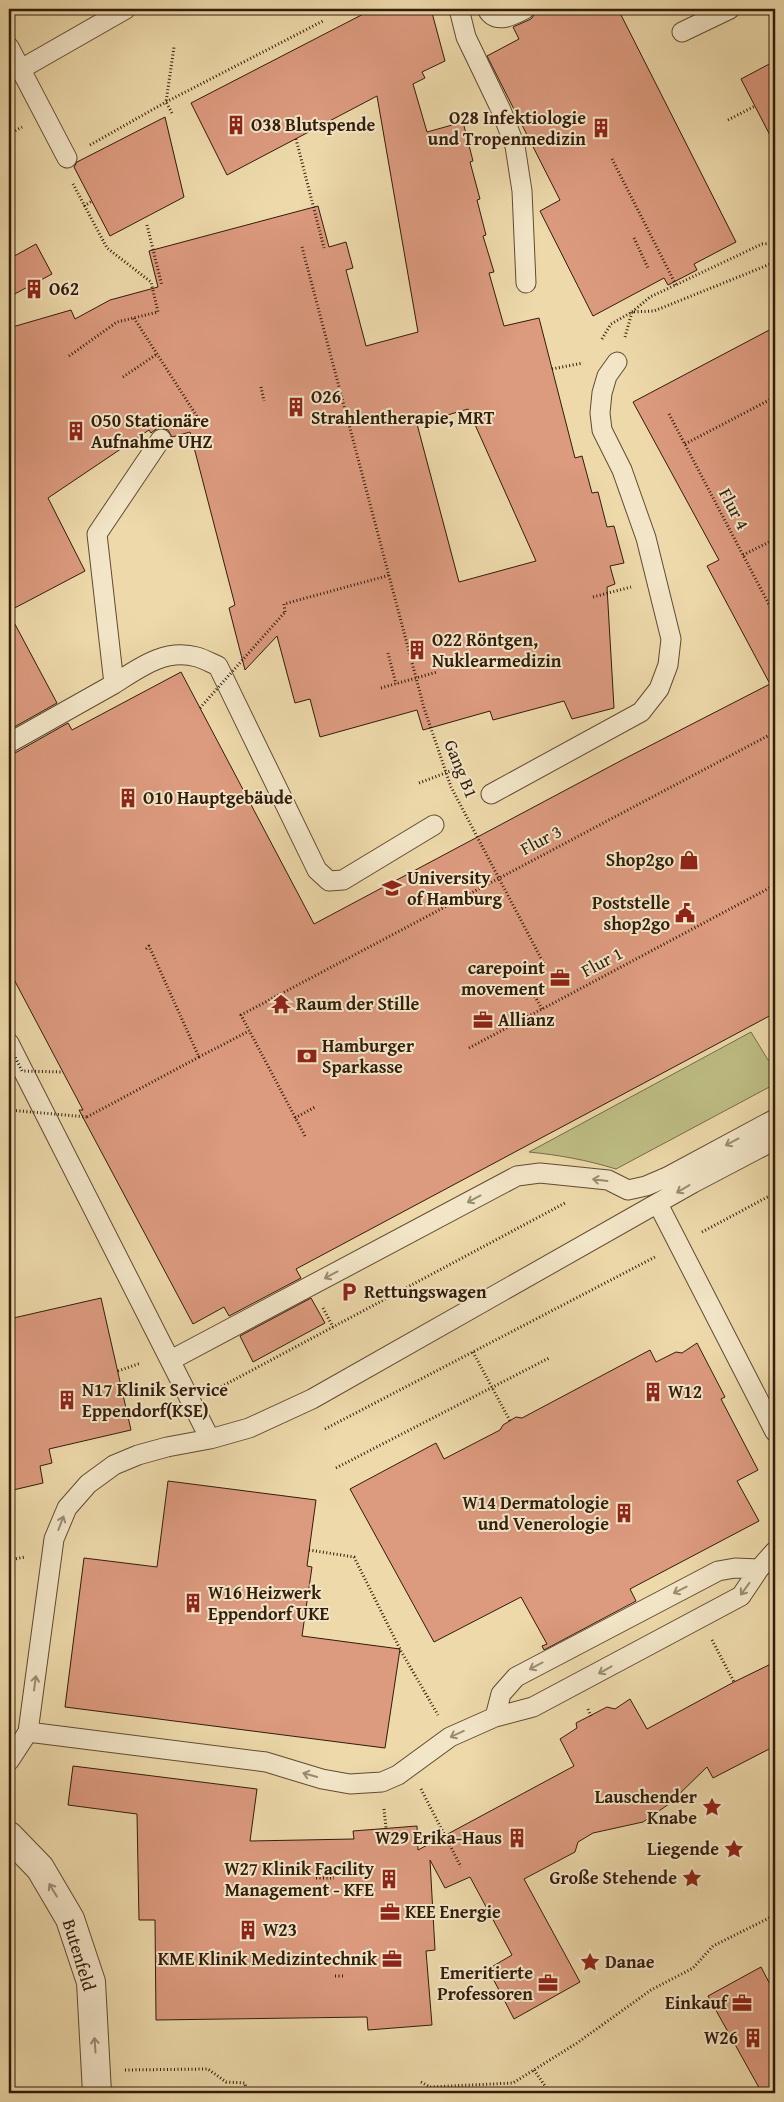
<svg xmlns="http://www.w3.org/2000/svg" width="784" height="2102" viewBox="0 0 784 2102" font-family="'Gentium Book Plus',serif">
<style>
.green{fill:#bebe84;stroke:#786d47}
.building{fill:#dc9a7f;stroke:#321c0a;fill-rule:evenodd}
.lines{fill:none;stroke-linecap:round;stroke-linejoin:round}
.service-casing{stroke:#614b32;stroke-width:21}
.minor-casing{stroke:#614b32;stroke-width:30}
.path{stroke:#321c0a;stroke-width:3;stroke-dasharray:1 2.5;stroke-linecap:butt}
.service{stroke:#f3e6c8;stroke-width:19}
.minor{stroke:#f3e6c8;stroke-width:28}
.path-bridge{stroke:#321c0a;stroke-width:3;stroke-dasharray:1 2.5;stroke-linecap:butt}
.oneway{stroke:#9c8b72}
.labels{text-anchor:middle;stroke-width:4;stroke-linejoin:round;paint-order:stroke}
.poi-label{font-size:18px;font-weight:bold;fill:#321c0a;stroke:#f3e6c8;text-anchor:start}
.street-label{font-size:18px;fill:#321c0a;stroke:#f3e6c8}
</style>
<rect width="100%" height="100%" fill="#edd9aa"/>
<filter id="stains"><feTurbulence type="fractalNoise" baseFrequency=".004" numOctaves="4"/><feColorMatrix values="0 0 0 0 .2 0 0 0 0 .09 0 0 0 0 .02 0 0 0 .5 -.17"/></filter>
<radialGradient id="worn" r=".72"><stop offset=".6" stop-color="#630" stop-opacity="0"/><stop offset="1" stop-color="#630" stop-opacity=".3"/></radialGradient>
<!-- green -->
<path class="green" d="M751,1032L768,1060L775,1056V1084L616,1169C587,1160 559,1155 529,1152Z"/>
<!-- building -->
<path class="building" d="M373,9H431L445,61L422,72L425,78L413,84L427,132L463,122L473,161L470,162L480,199L477,200L486,235L483,236L494,272L489,273L504,326L539,318L575,458L582,456L592,493L598,492L607,527L614,526L624,563L610,566L615,584L607,587L614,708L572,719L564,701L493,720L490,711L423,730L417,710L320,737L310,699L295,703L277,636L245,670L229,608L235,605L190,432L172,437L168,430L162,428L156,429L151,433L149,430L48,498L85,571L9,611V328L71,310L75,319L110,300L158,287L149,251L318,206L329,247L346,242L353,268L346,270L366,346L418,332L377,96L227,175L191,103ZM468,409L536,561L459,582L417,424Z
M536,9H618L736,242L694,264L697,270L668,285L664,278L593,316L540,211L560,200L487,56L519,39L513,27L531,19L535,14Z
M775,61V145L741,79Z
M165,117L184,197L110,236L74,167L77,162Z
M36,244L52,274L9,297V259Z
M775,327V1013L296,1269L301,1278L229,1316L224,1307L193,1324L79,1110H83L9,970V754L15,753L68,723L72,730L181,672L314,924L624,759L770,684L707,566L719,560L633,402Z
M9,613L57,703L9,730Z
M101,1298L131,1430L49,1449L52,1463L40,1466L43,1483L9,1491V1319Z
M311,1298L325,1323L253,1362L240,1336Z
M697,1343L725,1397L721,1399L758,1470L737,1481L759,1521L630,1589L636,1601L544,1650L542,1646L547,1644L521,1597L434,1642L350,1489L436,1443L444,1459L500,1430L503,1425L516,1417L522,1418L650,1350L656,1362L676,1352L682,1353Z
M168,1481L316,1500L307,1566L312,1567L302,1636L400,1649L385,1748L65,1707L84,1558L157,1567Z
M775,1662V1746L713,1778L707,1767L669,1804L643,1822L593,1833L578,1842L575,1852L524,1879L580,1982L514,2019L488,1969L512,1955L470,1877L445,1888L430,1860L435,1950L426,1951L432,2025L368,2030L367,2017L156,2020L155,1920H139L137,1814L68,1805L73,1766L257,1789L250,1841L354,1839L353,1831L417,1826L418,1850L574,1766L560,1739L577,1728L576,1723L607,1707L615,1709L630,1699L647,1729L734,1682Z
M761,1967L775,1994V2093H762L708,1996Z"/>
<g class="lines">
<defs>
<path id="service" d="M459,9L466,37L501,110L515,146L522,191L526,283
M487,9C496,25 514,15 525,9
M682,32L730,9
M9,47L67,158
M21,69L126,9
M114,684C139,668 165,648 197,657C204,659 211,663 218,666L317,870L329,881L343,880L434,825
M9,743L114,684L97,534L161,439
M491,794L641,712L659,689L668,665L671,639L646,538L622,470L602,430L600,413L602,393L607,376L617,362
M9,1043L210,1439
M658,1204L775,1432
M171,1360L517,1176L540,1173L608,1180L628,1190L646,1186L667,1177L775,1119
M495,1717L501,1694L516,1677L718,1571L735,1568L759,1569
M28,1732L266,1762L322,1779L350,1784L382,1782L398,1775L450,1737L495,1717L533,1707L741,1596L759,1569L775,1551
M9,1761L28,1732L54,1539L67,1508L88,1484L114,1465L138,1455L167,1447L210,1439L249,1428L312,1399L693,1183L775,1140"/>
<path id="minor" d="M9,1836L40,1868L70,1919L91,1982L97,2093"/>
</defs>
<!-- service casing -->
<use href="#service" class="service-casing"/>
<!-- minor casing -->
<use href="#minor" class="minor-casing"/>
<!-- path -->
<path class="path" d="M172,113L166,102L174,47
M728,120L755,106
M9,134L22,127
M296,139L324,248
M90,145L166,102L323,21
M612,159L676,285
M84,206L92,201
M147,225L162,286
M634,238L648,268
M302,247L424,708L451,787L544,964
M134,318L198,418
M625,337L632,312L654,311L773,263L775,260
M602,339L611,324L632,312L650,297L762,244L775,243
M69,356L117,322L158,312L151,282L107,248L73,184
M552,369L583,363
M123,377L157,354
M261,387L264,401
M669,414L775,616
M685,444L775,397
M743,555L775,539
M593,597L631,587
M285,612L284,604L390,575
M388,653L396,684
M381,688L437,672
M419,783L453,770
M146,949L149,946L199,1057L249,1031
M533,993L542,1009
M469,1048L775,885
M87,1117L199,1057
M295,1118L315,1107
M305,1136L241,1015L775,732
M702,1232L775,1193
M323,1308L333,1327
M473,1352L510,1421
M118,1371L141,1363
M215,1390L565,1203
M325,1429L655,1257
M336,1468L549,1358
M309,1550L354,1557L401,1651L438,1715
M9,1560L25,1557
M712,1640L734,1682
M588,1709L591,1716
M421,1789L461,1867
M384,1809L386,1828
M316,1878H334
M335,1976H345
M125,2070L208,2069L226,2082L245,2083L247,2093
M534,2070L550,2093
M421,2082L430,2087L513,2083L577,2043L651,1990L693,1968L713,1946L775,1915"/>
<!-- service -->
<use href="#service" class="service"/>
<!-- minor -->
<use href="#minor" class="minor"/>
<!-- path-bridge -->
<path class="path-bridge" d="M200,708L285,612
M9,1045L22,1071L63,1072
M9,1110L87,1117"/>
</g>
<!-- one-way arrows -->
<defs><path id="oneway-shaft" d="M-6 0H5M1.5-3L5.5 0L1.5 3" fill="none" stroke-width="1.6" stroke-linecap="round" stroke-linejoin="round" transform="scale(1.25)"/></defs>
<g class="oneway">
<use href="#oneway-shaft" transform="translate(732 1142) rotate(152)"/>
<use href="#oneway-shaft" transform="translate(600 1180) rotate(-173)"/>
<use href="#oneway-shaft" transform="translate(683 1189) rotate(149)"/>
<use href="#oneway-shaft" transform="translate(474 1199) rotate(152)"/>
<use href="#oneway-shaft" transform="translate(331 1275) rotate(152)"/>
<use href="#oneway-shaft" transform="translate(61 1523) rotate(-69)"/>
<use href="#oneway-shaft" transform="translate(745 1589) rotate(126)"/>
<use href="#oneway-shaft" transform="translate(680 1590) rotate(153)"/>
<use href="#oneway-shaft" transform="translate(536 1666) rotate(152)"/>
<use href="#oneway-shaft" transform="translate(605 1670) rotate(151)"/>
<use href="#oneway-shaft" transform="translate(35 1683) rotate(-82)"/>
<use href="#oneway-shaft" transform="translate(457 1734) rotate(155)"/>
<use href="#oneway-shaft" transform="translate(310 1775) rotate(-164)"/>
<use href="#oneway-shaft" transform="translate(53 1890) rotate(-121)"/>
<use href="#oneway-shaft" transform="translate(95 2045) rotate(-94)"/>
</g>
<!-- icons -->
<defs>
<symbol id="building-bare" viewBox="-9 -9 18 18"><path d="M-4-6H4V6H1V3H-1V6H-4ZM-2.5-4.3h1.7v1.8h-1.7ZM.8-4.3h1.7v1.8H.8ZM-2.5-1h1.7V.8h-1.7ZM.8-1h1.7V.8H.8Z" fill="#8f2418" stroke="#f3e6c8" stroke-width="2.5" paint-order="stroke"/></symbol>
<symbol id="shop-bare" viewBox="-9 -9 18 18"><path d="M-5-2.5h2.3a2.7 3.5 0 0 1 5.4 0H5L5.5 6h-11ZM-1.5-2.5h3a1.5 2.3 0 0 0-3 0Z" fill="#8f2418" stroke="#f3e6c8" stroke-width="2.5" paint-order="stroke"/></symbol>
<symbol id="university-bare" viewBox="-9 -9 18 18"><path d="M0-5L7-2L0 1L-7-2ZM-4 1L0 2.5L4 1V4Q0 6-4 4Z" fill="#8f2418" stroke="#f3e6c8" stroke-width="2.5" paint-order="stroke"/></symbol>
<symbol id="civic-bare" viewBox="-9 -9 18 18"><path d="M-.6-6.5H3V-4.5H.6V-3L4-1V1h2V6H-6V1h2V-1L-.6-3ZM-1.2 2.5V6h2.4V2.5Z" fill="#8f2418" stroke="#f3e6c8" stroke-width="2.5" paint-order="stroke"/></symbol>
<symbol id="office-bare" viewBox="-9 -9 18 18"><path d="M-6-3h4V-5.5h4V-3h4V5H-6ZM-1-4.5V-3h2v-1.5ZM-6 0V1H6V0Z" fill="#8f2418" stroke="#f3e6c8" stroke-width="2.5" paint-order="stroke"/></symbol>
<symbol id="temple-bare" viewBox="-9 -9 18 18"><path d="M0-6L5-2H3V0L6.5 2.5H4V6H1.5V3h-3V6H-4V2.5H-6.5L-3 0V-2H-5Z" fill="#8f2418" stroke="#f3e6c8" stroke-width="2.5" paint-order="stroke"/></symbol>
<symbol id="bank-bare" viewBox="-9 -9 18 18"><path d="M-6-4H6V4H-6ZM0-2.3a2.3 2.3 0 1 0 0 4.6a2.3 2.3 0 1 0 0-4.6Z" fill="#8f2418" stroke="#f3e6c8" stroke-width="2.5" paint-order="stroke"/></symbol>
<symbol id="parking-bare" viewBox="-9 -9 18 18"><path d="M-3.5-5.5H1a3.5 3.5 0 0 1 0 7H-1V5.5H-3.5ZM-1-3.4V-.6H.8a1.4 1.4 0 0 0 0-2.8Z" fill="#8f2418" stroke="#f3e6c8" stroke-width="2.5" paint-order="stroke"/></symbol>
<symbol id="sight-bare" viewBox="-9 -9 18 18"><path d="M0-6L1.8-2.2L6-1.7L2.9 1.2L3.7 5.4L0 3.3L-3.7 5.4L-2.9 1.2L-6-1.7L-1.8-2.2Z" fill="#8f2418" stroke="#f3e6c8" stroke-width="2.5" paint-order="stroke"/></symbol>
</defs>
<g fill-rule="evenodd">
<use href="#building-bare" x="222" y="111" width="28" height="28"/>
<use href="#building-bare" x="587" y="114" width="28" height="28"/>
<use href="#building-bare" x="20" y="275" width="28" height="28"/>
<use href="#building-bare" x="282" y="393" width="28" height="28"/>
<use href="#building-bare" x="62" y="417" width="28" height="28"/>
<use href="#building-bare" x="403" y="636" width="28" height="28"/>
<use href="#building-bare" x="114" y="784" width="28" height="28"/>
<use href="#shop-bare" x="675" y="846" width="28" height="28"/>
<use href="#university-bare" x="378" y="874" width="28" height="28"/>
<use href="#civic-bare" x="671" y="899" width="28" height="28"/>
<use href="#office-bare" x="546" y="964" width="28" height="28"/>
<use href="#temple-bare" x="267" y="990" width="28" height="28"/>
<use href="#office-bare" x="469" y="1006" width="28" height="28"/>
<use href="#bank-bare" x="293" y="1042" width="28" height="28"/>
<use href="#parking-bare" x="335" y="1278" width="28" height="28"/>
<use href="#building-bare" x="639" y="1378" width="28" height="28"/>
<use href="#building-bare" x="53" y="1386" width="28" height="28"/>
<use href="#building-bare" x="610" y="1499" width="28" height="28"/>
<use href="#building-bare" x="179" y="1589" width="28" height="28"/>
<use href="#sight-bare" x="698" y="1793" width="28" height="28"/>
<use href="#building-bare" x="503" y="1824" width="28" height="28"/>
<use href="#sight-bare" x="720" y="1835" width="28" height="28"/>
<use href="#sight-bare" x="678" y="1864" width="28" height="28"/>
<use href="#building-bare" x="375" y="1865" width="28" height="28"/>
<use href="#office-bare" x="376" y="1898" width="28" height="28"/>
<use href="#building-bare" x="234" y="1916" width="28" height="28"/>
<use href="#office-bare" x="378" y="1945" width="28" height="28"/>
<use href="#sight-bare" x="576" y="1948" width="28" height="28"/>
<use href="#office-bare" x="534" y="1969" width="28" height="28"/>
<use href="#office-bare" x="728" y="1989" width="28" height="28"/>
<use href="#building-bare" x="739" y="2024" width="28" height="28"/>
</g>
<g class="labels">
<!-- poi labels -->
<g class="poi-label">
<text x="586" y="124" text-anchor="end">O28 Infektiologie<tspan x="586" dy="21">und Tropenmedizin</tspan></text>
<text x="251" y="131">O38 Blutspende</text>
<text x="49" y="295">O62</text>
<text x="311" y="403">O26<tspan x="311" dy="21">Strahlentherapie, MRT</tspan></text>
<text x="91" y="427">O50 Stationäre<tspan x="91" dy="21">Aufnahme UHZ</tspan></text>
<text x="432" y="646">O22 Röntgen,<tspan x="432" dy="21">Nuklearmedizin</tspan></text>
<text x="143" y="804">O10 Hauptgebäude</text>
<text x="674" y="866" text-anchor="end">Shop2go</text>
<text x="407" y="884">University<tspan x="407" dy="21">of Hamburg</tspan></text>
<text x="670" y="909" text-anchor="end">Poststelle<tspan x="670" dy="21">shop2go</tspan></text>
<text x="545" y="974" text-anchor="end">carepoint<tspan x="545" dy="21">movement</tspan></text>
<text x="296" y="1010">Raum der Stille</text>
<text x="498" y="1026">Allianz</text>
<text x="322" y="1052">Hamburger<tspan x="322" dy="21">Sparkasse</tspan></text>
<text x="364" y="1298">Rettungswagen</text>
<text x="82" y="1396">N17 Klinik Service<tspan x="82" dy="21">Eppendorf(KSE)</tspan></text>
<text x="668" y="1398">W12</text>
<text x="609" y="1509" text-anchor="end">W14 Dermatologie<tspan x="609" dy="21">und Venerologie</tspan></text>
<text x="208" y="1599">W16 Heizwerk<tspan x="208" dy="21">Eppendorf UKE</tspan></text>
<text x="697" y="1803" text-anchor="end">Lauschender<tspan x="697" dy="21">Knabe</tspan></text>
<text x="502" y="1844" text-anchor="end">W29 Erika-Haus</text>
<text x="719" y="1855" text-anchor="end">Liegende</text>
<text x="374" y="1875" text-anchor="end">W27 Klinik Facility<tspan x="374" dy="21">Management - KFE</tspan></text>
<text x="677" y="1884" text-anchor="end">Große Stehende</text>
<text x="405" y="1918">KEE Energie</text>
<text x="263" y="1936">W23</text>
<text x="377" y="1965" text-anchor="end">KME Klinik Medizintechnik</text>
<text x="605" y="1968">Danae</text>
<text x="533" y="1979" text-anchor="end">Emeritierte<tspan x="533" dy="21">Professoren</tspan></text>
<text x="727" y="2009" text-anchor="end">Einkauf</text>
<text x="738" y="2044" text-anchor="end">W26</text>
</g>
<!-- street labels -->
<g class="street-label">
<text transform="translate(734 509) rotate(62)" y="6">Flur 4</text>
<text transform="translate(461 769) rotate(68)" y="6">Gang B1</text>
<text transform="translate(541 840) rotate(-28)" y="6">Flur 3</text>
<text transform="translate(602 962) rotate(-28)" y="6">Flur 1</text>
<text transform="translate(79 1955) rotate(73)" y="6">Butenfeld</text>
</g>
</g>
<!-- margin -->
<rect width="784" height="2102" fill="none" stroke="#edd9aa" stroke-width="30"/>
<rect x="10" y="10" width="764" height="2082" fill="none" stroke="#321c0a" stroke-width="2.5"/>
<rect x="15" y="15" width="754" height="2072" fill="none" stroke="#321c0a"/>
<rect width="100%" height="100%" filter="url(#stains)"/>
<rect width="100%" height="100%" fill="url(#worn)"/>
</svg>
